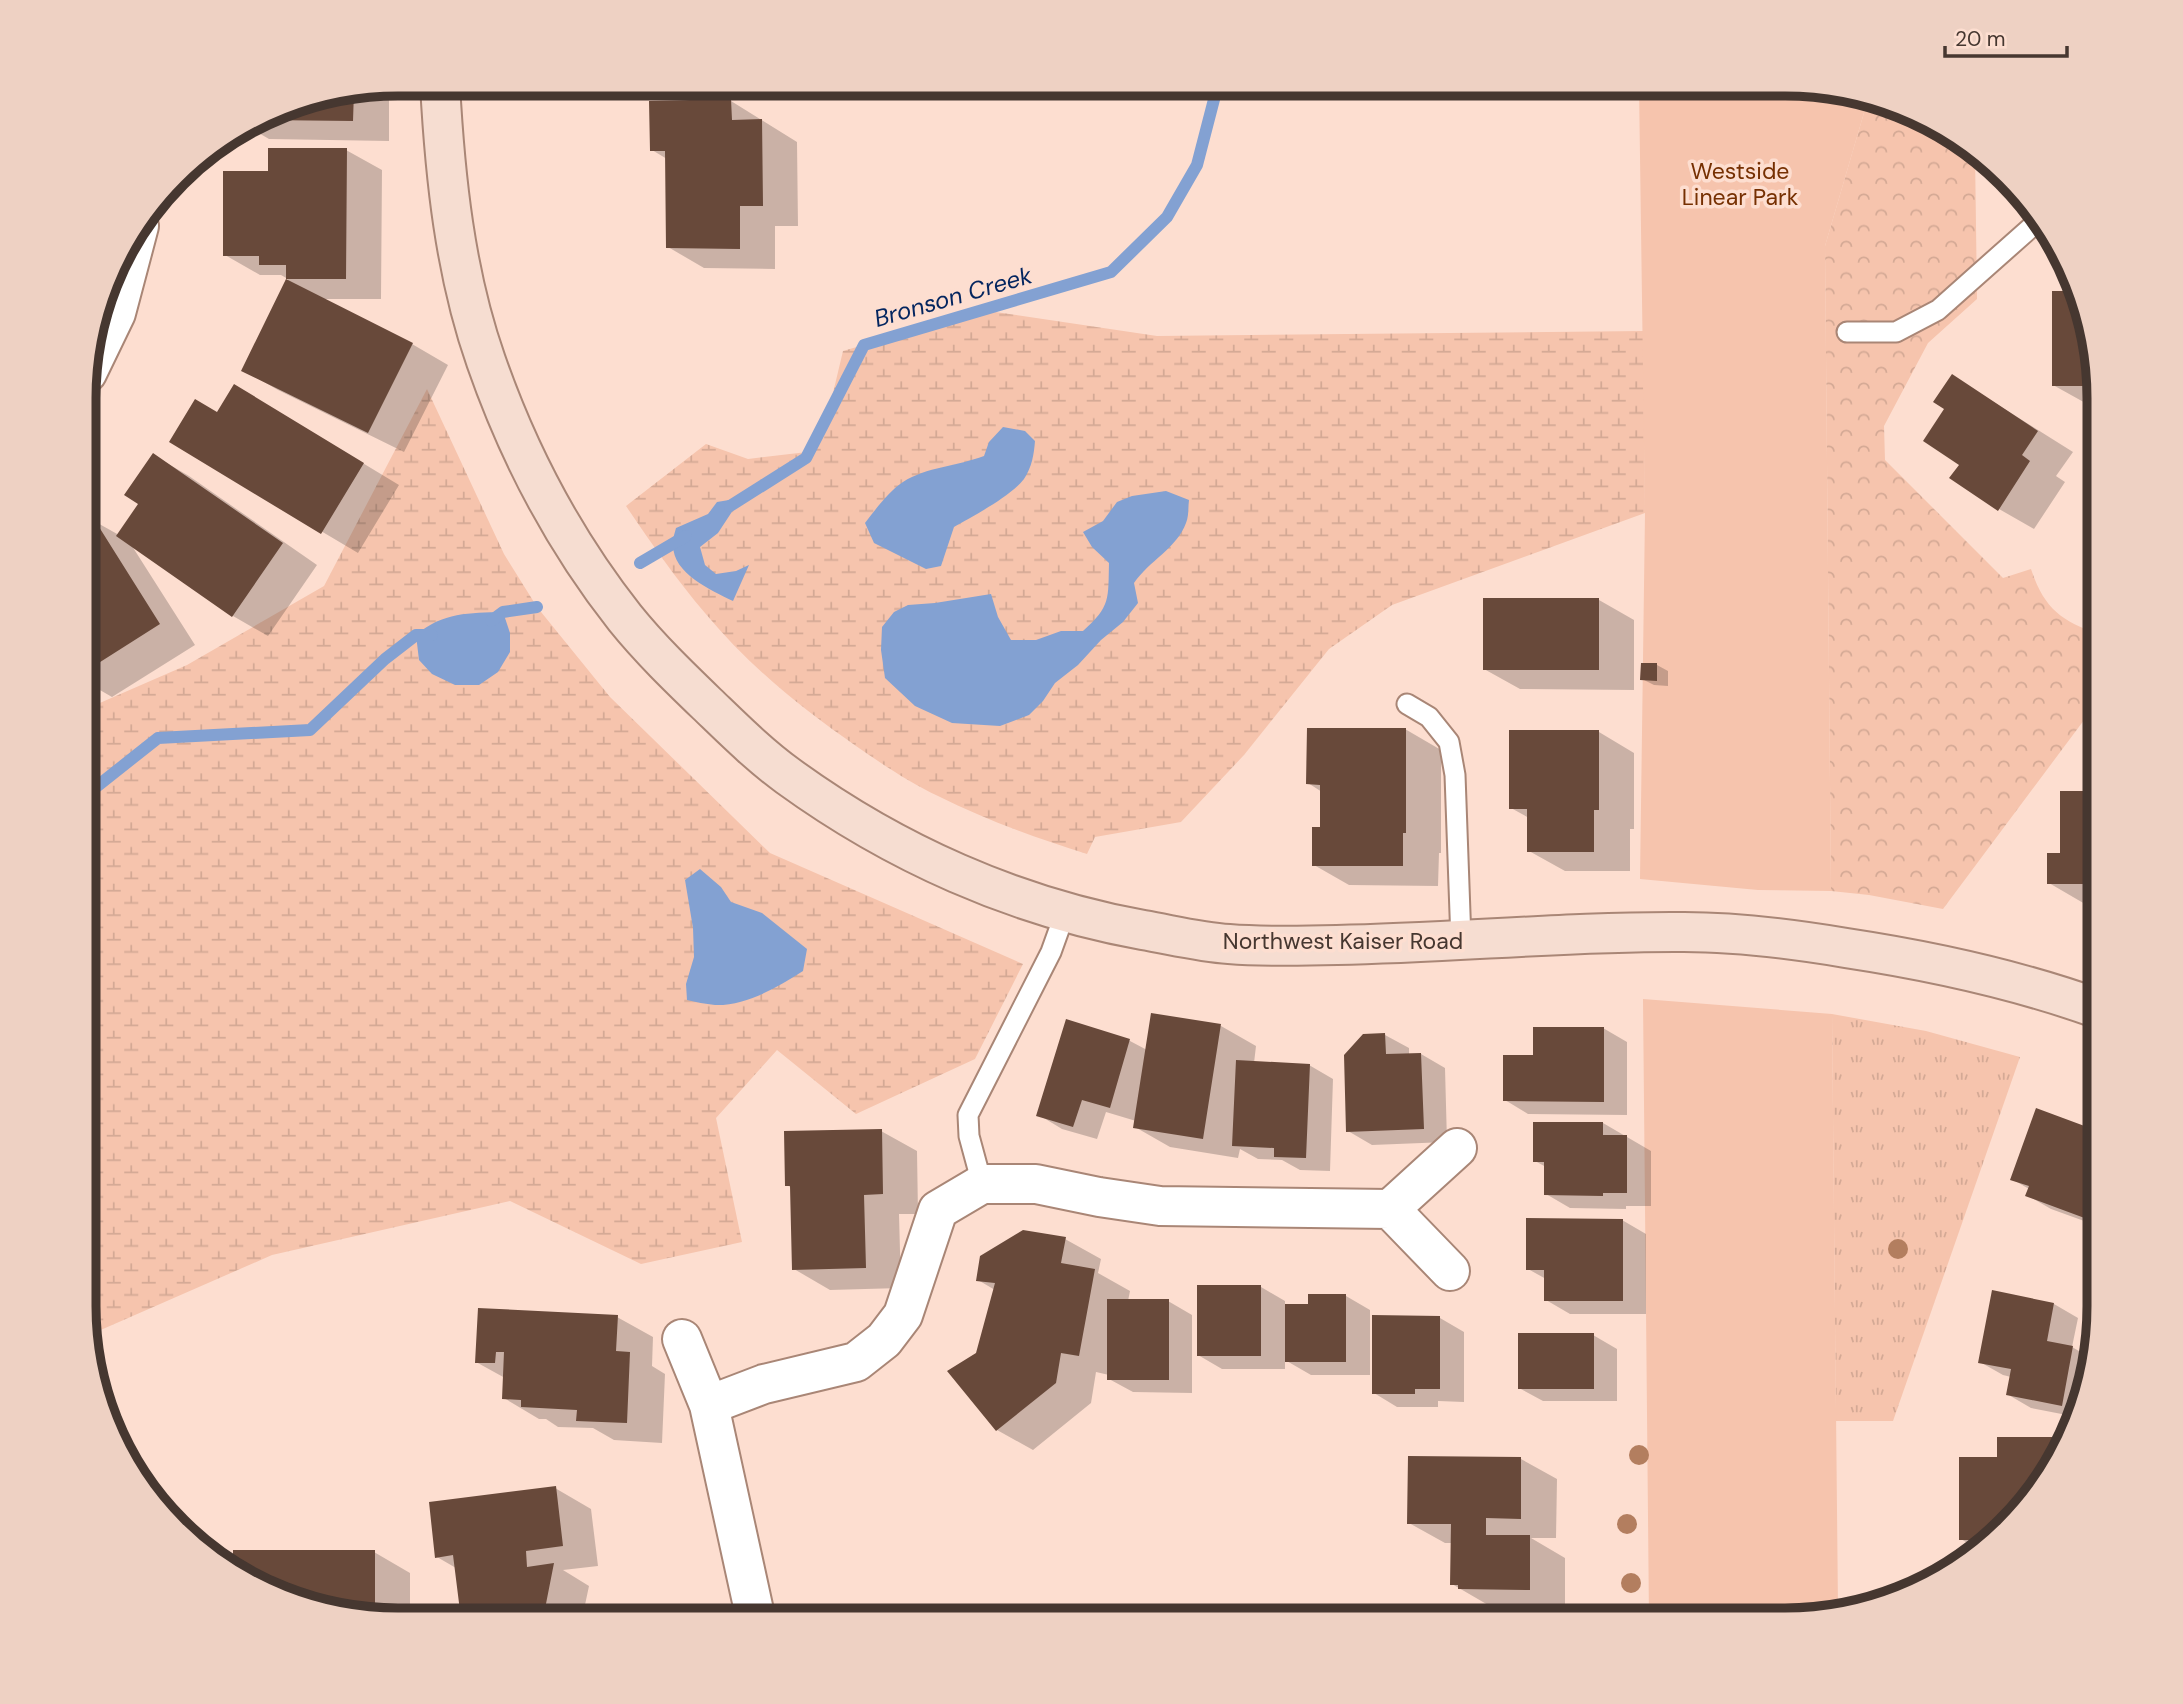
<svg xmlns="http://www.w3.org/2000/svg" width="2183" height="1704" viewBox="0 0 2183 1704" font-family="'DM Sans',sans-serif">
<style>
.grass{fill:url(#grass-tufts)}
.forest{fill:url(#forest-crowns)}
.wetland{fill:url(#wetland-marsh)}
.park{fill:#f6c4ad}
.water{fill:#83a1d2}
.shadow{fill:#0003}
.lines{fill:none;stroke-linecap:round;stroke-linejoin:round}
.stream{stroke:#83a1d2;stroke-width:12}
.building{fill:#68493a}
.service-casing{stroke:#a98676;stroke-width:23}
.minor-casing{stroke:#a98676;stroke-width:42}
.secondary-casing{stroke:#a98676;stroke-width:42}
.service{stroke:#fff;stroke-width:19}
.minor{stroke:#fff;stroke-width:38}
.secondary{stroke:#f6ddd1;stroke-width:38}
.tree{fill:#b37e5f}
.labels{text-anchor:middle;stroke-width:7;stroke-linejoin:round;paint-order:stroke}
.park-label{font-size:23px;fill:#763002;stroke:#fdded0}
.street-label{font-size:23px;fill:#463730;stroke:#fdded0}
.water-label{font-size:24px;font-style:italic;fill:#03255f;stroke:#fdded0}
.rim{fill:none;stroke:#463730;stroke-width:9}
</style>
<defs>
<pattern id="grass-tufts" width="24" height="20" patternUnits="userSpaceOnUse" patternTransform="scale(1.75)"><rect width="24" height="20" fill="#f6c4ad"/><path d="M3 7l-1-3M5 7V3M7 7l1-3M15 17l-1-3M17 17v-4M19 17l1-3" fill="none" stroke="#d4a995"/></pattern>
<pattern id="forest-crowns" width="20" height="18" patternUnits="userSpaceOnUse" patternTransform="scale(1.75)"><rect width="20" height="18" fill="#f6c4ad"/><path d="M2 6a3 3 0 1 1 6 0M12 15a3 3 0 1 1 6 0" fill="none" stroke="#d4a995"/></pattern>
<pattern id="wetland-marsh" width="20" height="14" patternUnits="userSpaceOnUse" patternTransform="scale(1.75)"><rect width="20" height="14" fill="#f6c4ad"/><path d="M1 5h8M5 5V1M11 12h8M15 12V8" fill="none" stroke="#d4a995"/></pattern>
</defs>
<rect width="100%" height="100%" fill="#fdded0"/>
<!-- grass -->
<path class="grass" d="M1832,1014L1926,1031L2020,1057L1893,1421H1836Z"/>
<!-- forest -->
<path class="forest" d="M1868,99L1905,108L1975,152L1977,299L1928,343L1884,426L1885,460L2003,578L2031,569C2044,608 2061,621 2099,634V700L1943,909L1869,895L1831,891L1825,246Z
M1367,1609V1620H1155V1612Z"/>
<!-- wetland -->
<path class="wetland" d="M982,310L1157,336L1644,331L1645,513L1392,605L1329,649L1244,755L1181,822L1095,837L1087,854C1036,838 986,820 938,796C910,783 882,764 856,746C801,708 748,665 705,613C676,579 651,543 626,506L706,444L748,459L807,452L823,435L843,351Z
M427,389L504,554L537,607L610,697L770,853L1023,964L975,1059L856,1114L777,1050L716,1118L742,1242L641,1264L510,1201L272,1255L87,1336L85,1326L86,709L187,665L324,586Z"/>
<!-- park -->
<path class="park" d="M1639,85H1805L1868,99L1825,246L1831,891L1758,890L1640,879L1645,513Z
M1643,999L1832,1014L1838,1609L1784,1620H1649Z"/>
<!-- water -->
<path class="water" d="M1003,427L1025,431L1035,441C1034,454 1032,467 1024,479C1010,497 973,516 954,527L941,566L926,569L874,543L865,523C876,509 888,492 903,482C926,467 958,466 984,456L989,442Z
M1166,491L1189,500C1188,507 1189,516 1186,523C1177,548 1149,561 1134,583L1138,603L1123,622L1101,640L1078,665L1055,683L1043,701L1029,715L1000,726L952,723L915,706L885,678L881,650L882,627L894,612L908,605L935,603L991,594L998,617L1011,640H1036L1061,631H1083C1111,606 1108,599 1109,563L1092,547L1083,532L1103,521L1117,502L1132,496Z
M741,498L718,533L700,547L705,565L716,574L736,571L749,565L733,601C711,590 673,574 673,545C672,539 675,533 676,528L708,514L717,502Z
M503,612L510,633V652L498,672L479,685H455L432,674L419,660L416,635C443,612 469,613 503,612Z
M700,869L721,887L731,902L762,913L807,949L803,971C778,987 746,1006 715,1005C705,1004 696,1002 687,1000L686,984L694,957L693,928L685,880Z"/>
<!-- shadow -->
<path class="shadow" d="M389,86V141L269,139L250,128L297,101Z
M731,101L797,142L798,226H775V269L704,268L668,247L667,159L652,150Z
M346,150L382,170L381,299H321L412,344L448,365L404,452L278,390L243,370L288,279L281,275H260L225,255L270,172Z
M2053,293H2074L2099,405H2089L2053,385Z
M1952,376L2073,452L2056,476L2065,482L2034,529L1999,509L1961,464L1946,409Z
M270,407L399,485L358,553L171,442L218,414Z
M153,455L189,476L317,565L268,636L233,616L132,546L195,645L112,697L86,682V526L94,521L119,535L140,504Z
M1599,600L1634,620V690L1520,689L1484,669Z
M1657,665L1668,671V686L1654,685L1642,679Z
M1405,729L1441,750V853H1439L1438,886L1349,885L1314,865L1322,828V792L1308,783Z
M1599,732L1634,753V829H1630V871H1565L1529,851V818L1511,808Z
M2099,793V904H2085L2049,883L2062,854Z
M1067,1021L1130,1041L1147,1050L1221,1026L1256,1046L1254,1063L1309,1065L1333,1079L1330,1171L1300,1170L1282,1160L1258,1159L1240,1149L1238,1158L1170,1147L1135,1127L1136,1121L1106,1112L1097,1139L1062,1129L1039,1115Z
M1603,1028L1627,1042V1115L1528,1114L1505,1100L1535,1056Z
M1385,1035L1409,1048V1055L1421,1054L1445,1068L1447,1142L1372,1145L1348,1131Z
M2037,1110L2098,1132V1226L2051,1209L2027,1195L2029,1189L2012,1179Z
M1603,1123L1651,1151V1206H1626V1209L1570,1208L1546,1194V1167L1535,1161Z
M881,1131L917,1151L918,1214H899L901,1288L830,1290L794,1269L792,1188L787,1185Z
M1622,1220L1646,1234V1314H1570L1546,1300V1279L1528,1269Z
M1065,1239L1101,1259L1098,1273L1130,1291L1128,1301H1168L1192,1315V1393L1133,1392L1109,1379V1375L1096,1372L1091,1403L1033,1450L997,1430L978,1354L995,1290L978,1280Z
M1261,1287L1285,1301V1306H1310L1346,1296L1370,1310V1375H1311L1285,1360V1369H1222L1198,1355Z
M1993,1292L2054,1304L2078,1318L2072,1347L2091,1358L2077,1417L2031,1408L2007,1394L2011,1377L2003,1375L1980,1362Z
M479,1310L617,1317L653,1337L652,1366L665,1374L662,1443L614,1440L593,1428L558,1427L546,1419H539L504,1398L505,1378L476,1362Z
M1440,1318L1464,1332V1402L1438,1401V1407H1397L1374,1393Z
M1593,1335L1617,1349V1401H1543L1519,1388Z
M2055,1439L2064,1444L2021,1513L1974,1547L1961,1539L1999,1459Z
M1521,1459L1557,1479L1556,1538H1531L1565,1558V1609H1495L1452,1584L1453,1543H1445L1409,1523Z
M555,1488L591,1509L598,1566L563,1570L589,1586L582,1619H463L456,1568L437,1557Z
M374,1552L410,1573V1619H378L279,1596L235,1569Z"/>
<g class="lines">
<!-- stream -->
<path class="stream" d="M730,506L806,458L864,345L1111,272L1167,217L1197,165L1218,84
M640,563L686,536
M491,621L503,612L537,607
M86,795L158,738L310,730L385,659L416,635H432"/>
</g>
<!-- building -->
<path class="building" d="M354,91L353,121L264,120L297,101Z
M731,99L732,120L762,119L763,206H740V249L666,248L665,151H650L649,101Z
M268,148H347L346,279H286L413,343L368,433L241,371L286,279V265H259V256H223V171H268Z
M2052,291H2074L2096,386H2052Z
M1952,374L2038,431L2022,455L2030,461L1998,511L1949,478L1959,465L1923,441L1944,409L1933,402Z
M234,384L364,463L321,534L169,442L195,399L217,412Z
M153,453L283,543L232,617L116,536L138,504L124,495Z
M94,519L160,624L86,671V524Z
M1483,598H1599V670H1483Z
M1641,663H1657V681L1640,680Z
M1307,728H1406V833H1403V866H1312V827H1320V785L1306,784Z
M1509,730H1599V810H1594V852H1527V809H1509Z
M2060,791H2099V884H2047V853H2060Z
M1151,1013L1221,1024L1203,1139L1133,1128Z
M1066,1019L1130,1039L1110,1108L1082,1100L1073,1127L1036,1116Z
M1533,1027H1604V1102L1503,1101V1055H1533Z
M1385,1033L1386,1054L1421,1053L1424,1129L1346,1132L1344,1055L1363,1034Z
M1236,1060L1310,1064L1306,1158L1274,1157V1148L1232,1146Z
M2036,1108L2098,1131V1159L2092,1178L2098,1180V1223L2025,1196L2029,1186L2010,1180Z
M1533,1122H1603V1135H1627V1193H1603V1196L1544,1195V1162H1533Z
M882,1129L883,1194L864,1195L866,1268L792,1270L790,1186H785L784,1131Z
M1526,1218L1623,1219V1301H1544V1270H1526Z
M1023,1230L1066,1237L1061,1263L1095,1269L1079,1356L1061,1353L1056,1383L996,1431L947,1371L976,1353L995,1283L976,1281L980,1256Z
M1197,1285H1261V1356H1197Z
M1992,1290L2054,1303L2047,1341L2073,1346L2062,1406L2006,1395L2011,1369L1978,1363Z
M1308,1294H1346V1362H1285V1304H1308Z
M1107,1299H1169V1380H1107Z
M478,1308L618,1315L616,1351L630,1352L627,1423L576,1421L577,1410L521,1407V1400L502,1399L504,1352H496L495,1363H475Z
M1372,1315L1440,1316V1389H1415V1394H1372Z
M1518,1333H1594V1389H1518Z
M1997,1437H2056V1457L2021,1513L1983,1540H1959V1457H1997Z
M1408,1456L1521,1457V1519L1486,1518V1535H1530V1590L1458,1589V1585H1450L1451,1524H1407Z
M556,1486L563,1546L526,1551L527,1567L554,1563L543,1619H461L453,1555L435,1558L429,1502Z
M233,1550H375V1619L279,1596L233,1568Z"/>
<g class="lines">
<defs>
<path id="service" d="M1847,332H1896L1938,310L2037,222
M1407,704L1429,717L1449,742L1455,775L1461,941
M982,1184L969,1136L968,1115L1051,952L1065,913"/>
<path id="minor" d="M87,373L116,313L139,226
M1450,1271L1390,1209L1457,1148
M682,1339L709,1405L756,1620
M709,1405L764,1384L856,1362L884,1340L903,1315L938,1210L982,1184H1036L1099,1197L1160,1206L1390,1209"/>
<path id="secondary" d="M440,84C445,177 455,273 486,361C518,453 565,542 625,618C650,649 679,677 707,704C733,729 759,755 788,776C894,853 1015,907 1143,930C1172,935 1200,942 1229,944C1265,947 1301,946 1337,945C1453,943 1569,931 1684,932C1739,932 1792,939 1846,948C1932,961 2016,979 2099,1009"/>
</defs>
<!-- service casing -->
<use href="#service" class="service-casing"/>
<!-- minor casing -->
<use href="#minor" class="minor-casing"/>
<!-- secondary casing -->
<use href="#secondary" class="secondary-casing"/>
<!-- service -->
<use href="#service" class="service"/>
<!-- minor -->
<use href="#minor" class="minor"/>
<!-- secondary -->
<use href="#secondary" class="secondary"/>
</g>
<!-- trees -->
<g class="tree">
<circle cx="1898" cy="1249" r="10"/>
<circle cx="1639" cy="1455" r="10"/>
<circle cx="1627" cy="1524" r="10"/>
<circle cx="1631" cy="1583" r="10"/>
</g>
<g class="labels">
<!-- park labels -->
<g class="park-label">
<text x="1740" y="179">Westside<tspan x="1740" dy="26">Linear Park</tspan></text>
</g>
<!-- street labels -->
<g class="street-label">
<text x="1343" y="949">Northwest Kaiser Road</text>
</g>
<!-- water labels -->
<g class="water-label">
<text transform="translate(953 297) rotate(-16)" y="8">Bronson Creek</text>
</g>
</g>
<!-- crop -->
<path d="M0 0H2183V1704H0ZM398 96H1785A302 302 0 0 1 2087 398V1306A302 302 0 0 1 1785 1608H398A302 302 0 0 1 96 1306V398A302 302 0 0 1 398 96Z" fill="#eed1c3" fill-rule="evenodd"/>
<path class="rim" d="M398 96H1785A302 302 0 0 1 2087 398V1306A302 302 0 0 1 1785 1608H398A302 302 0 0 1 96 1306V398A302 302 0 0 1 398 96Z"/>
<!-- scale -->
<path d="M1945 46v10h122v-10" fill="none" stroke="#463730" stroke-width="3.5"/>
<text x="1955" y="46" font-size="21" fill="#463730" stroke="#fdded0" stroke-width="5" paint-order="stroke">20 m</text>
</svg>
